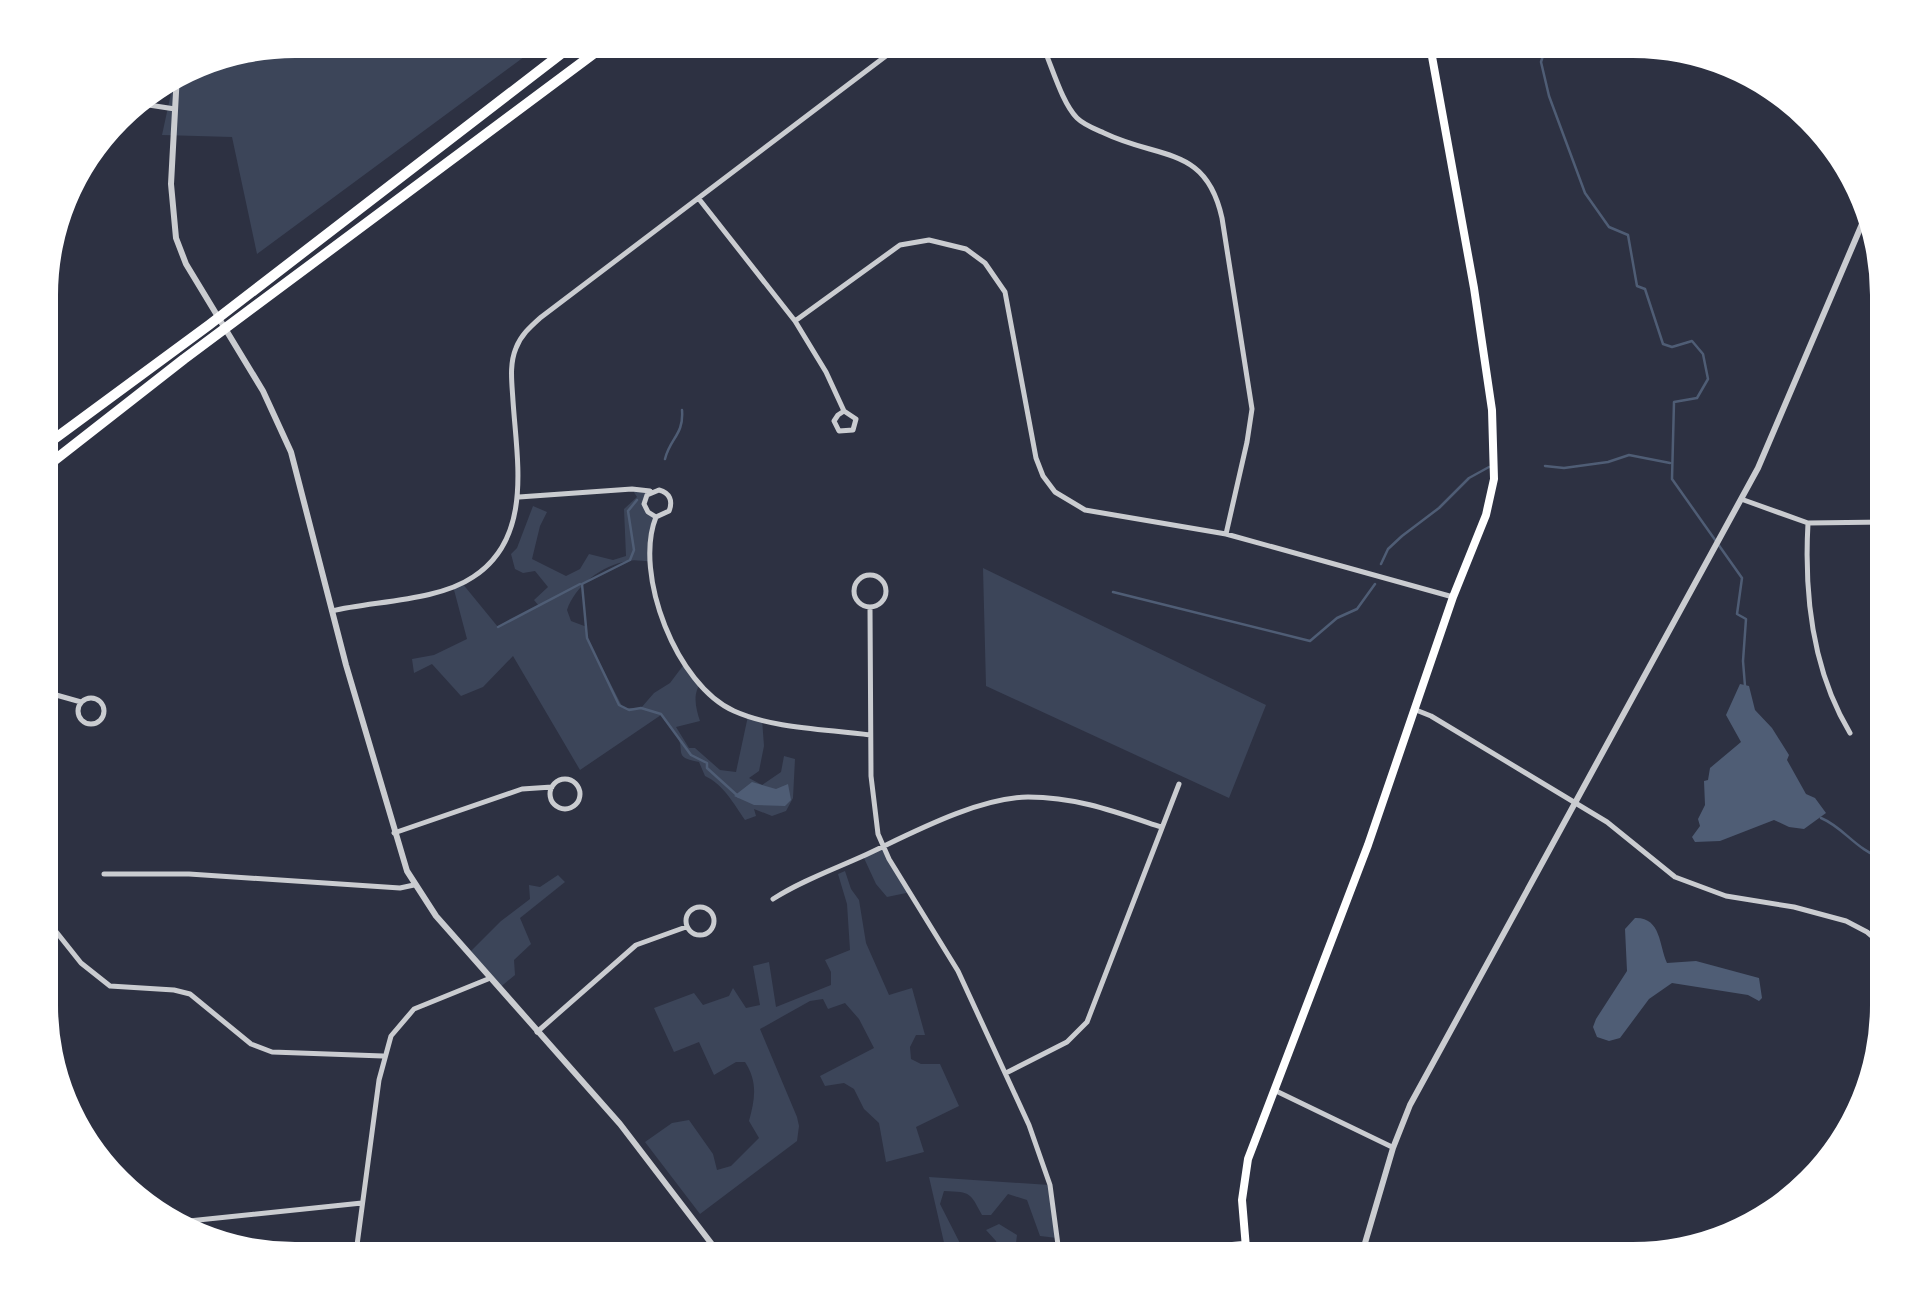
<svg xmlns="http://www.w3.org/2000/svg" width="1927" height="1300" viewBox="0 0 1927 1300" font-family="'Nunito Sans',sans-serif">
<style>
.green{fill:#3c4559}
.water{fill:#4f5d75}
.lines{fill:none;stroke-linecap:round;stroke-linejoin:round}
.stream{stroke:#4f5d75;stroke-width:2.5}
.minor{stroke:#caccd0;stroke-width:5}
.tertiary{stroke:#caccd0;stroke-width:6}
.secondary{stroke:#fff;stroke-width:8}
.motorway{stroke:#fff;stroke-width:10}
</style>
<rect width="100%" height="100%" fill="#2d3142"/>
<!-- green -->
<path class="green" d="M295,40H547L257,254L232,137L162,135L175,75L212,54Z
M632,489L647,491L645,508L656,517L653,526L652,561C644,562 636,559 628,561C602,565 575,586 567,610L571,621L587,627V638L623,708H641L654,693L670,683L685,663L701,683C692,694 696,709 700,721L676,727L689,748H695L720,770L736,772L748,716L762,719L764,746L759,771L749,778L762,785L781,772L784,756L795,759L793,798L786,811L772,816L754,809L756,816L745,820C734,804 723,784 705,776L699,762C671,757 687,751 676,734C672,728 665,722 661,715L580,770L513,656L483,687L461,696L432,664L414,673L412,659L434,655L467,639L453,586L462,583L498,627L539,606L534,600L548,587L535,571L523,573L515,569L511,554L517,548L533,506L547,512L540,526L532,559L566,576L580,569L589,554L613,560L626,556L624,509L637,497Z
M983,568L1266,705L1229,798L986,686Z
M882,846L911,892L887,897L876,884L863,856Z
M845,871L851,889L859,900L866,943L889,995L912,988L925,1035H916L910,1047L911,1059L921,1064H940L959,1106L916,1127L924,1152L886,1162L879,1123L864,1109L854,1089L844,1083L825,1086L820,1076L874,1048L859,1019L845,1003L828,1009L823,999L810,1001L760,1029L797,1117L799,1126L797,1141L700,1214L645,1142L672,1123L689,1120L713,1154L717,1170L731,1166L759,1138L749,1121C755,1099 758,1082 745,1062H736L714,1075L699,1042L674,1052L654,1008L694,993L703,1005L729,996L733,988L746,1008L760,1005L753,966L769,962L776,1007L831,985V972L825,960L850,950L847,904L838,874Z
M558,875L565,882L520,918L531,944L514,960L515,975L498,989L476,965L471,951L501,921L530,899L529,885L540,887Z
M929,1177L1050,1185L1057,1238L1040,1236L1027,1200L1008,1194L991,1215H982C970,1193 972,1192 944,1191L940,1204L966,1255L965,1260H948Z
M999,1224L1017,1235L1014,1260H1002L996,1241L986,1230Z"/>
<!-- water -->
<path class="water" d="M1740,684L1749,686L1755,710L1772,728L1789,755L1787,760L1806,794L1815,798L1826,813L1804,829L1789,827L1774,820L1720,841L1695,842L1692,837L1700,826L1698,819L1705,805L1704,781L1708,780L1710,768L1741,742L1726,715Z
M752,782L776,789L788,784L791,800L785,806L754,805L734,796Z
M1635,918C1661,917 1659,945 1667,963L1696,961L1759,978L1762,998L1759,1001L1748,995L1672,983L1649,999L1620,1038L1609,1041L1597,1037L1593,1027L1596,1019L1627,971L1625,929Z"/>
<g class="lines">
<!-- stream -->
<path class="stream" d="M1548,40L1541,62L1549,96L1585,193L1609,227L1628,235L1637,286L1645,289L1663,344L1672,347L1692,341L1703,354L1708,379L1697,398L1674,402L1672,479L1742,578L1737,614L1746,619L1743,661L1745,686
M665,459C670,438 684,435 682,410
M1545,466L1564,468L1608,462L1629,455L1670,463
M637,500L628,511L634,550L630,560L582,584L587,638L619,705L629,710L641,708L661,714L691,755L707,763V768L739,797
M1381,564L1388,549L1402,536L1439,508L1469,478L1489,467
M1113,592L1310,641L1337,618L1357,609L1375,584
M498,627L580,584
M1821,818C1845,828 1855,850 1886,860"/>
<!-- minor -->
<path class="minor" d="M1040,40C1051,62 1061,102 1077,118C1084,125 1095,129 1104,133C1160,160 1206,145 1222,218L1252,409L1247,442L1226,534
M129,102L175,109
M699,199L795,321L826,372L844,411L856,419L853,430L839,431L834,421L838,415L844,411
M795,321L900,245L929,240L966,249L985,263L1005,292L1036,458L1043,476L1055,492L1085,510L1226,534L1453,597
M519,497L632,489L650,491
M1741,499L1808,523L1886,522
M656,517L648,512L644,504L647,495L659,490C670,493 673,501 669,511L656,517C633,574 677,686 734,711C774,729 827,729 870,735
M1808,523C1804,595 1812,670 1850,733
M854 591a16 16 0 1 1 32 0a16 16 0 1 1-32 0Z
M870,607L871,776L878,834L889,859L958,971L1029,1125L1050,1185L1060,1260
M332,611C373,601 438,601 473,577C533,538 517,462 513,401C512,383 509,365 516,348C521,335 530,327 540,318L907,40
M42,691L81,702
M78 711a13 13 0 1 1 26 0a13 13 0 1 1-26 0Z
M1416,710L1431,716L1607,822L1675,877L1726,896L1794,907L1846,921L1867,932L1886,948
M550 794a15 15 0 1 1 30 0a15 15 0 1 1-30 0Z
M394,833L522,789L552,787
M104,874H189L400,888L414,885
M773,899C801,881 832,870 863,856C910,834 976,798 1028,797C1077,797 1116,812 1161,827
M686 921a14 14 0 1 1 28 0a14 14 0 1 1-28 0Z
M42,914L81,963L110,986L174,990L190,994L251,1044L272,1052L383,1056
M537,1032L636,945L686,927
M1006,1073L1067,1042L1087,1022L1179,784
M1274,1090L1392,1147
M1801,1188L1813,1165L1847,1127
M179,1222L362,1203
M355,1260L379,1080L391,1036L414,1009L488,979
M1100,1260L1245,1243"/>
<!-- tertiary -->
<path class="tertiary" d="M177,74L171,184L176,238L186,264L263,391L291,452L346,665L407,871L436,916L620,1124L724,1260
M1360,1260L1393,1148L1410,1105L1758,468L1868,210"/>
<!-- secondary -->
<path class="secondary" d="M1247,1260L1242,1200L1248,1159L1368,845L1453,597L1486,515L1494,479L1492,410L1474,288L1429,40"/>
<!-- motorway -->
<path class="motorway" d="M42,448L209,325L579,40
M42,470L184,359L612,40"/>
</g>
<!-- crop -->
<path d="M0 0H1927V1300H0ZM295 58H1633A237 237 0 0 1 1870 295V1005A237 237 0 0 1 1633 1242H295A237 237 0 0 1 58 1005V295A237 237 0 0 1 295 58Z" fill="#fff" fill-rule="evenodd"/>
</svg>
